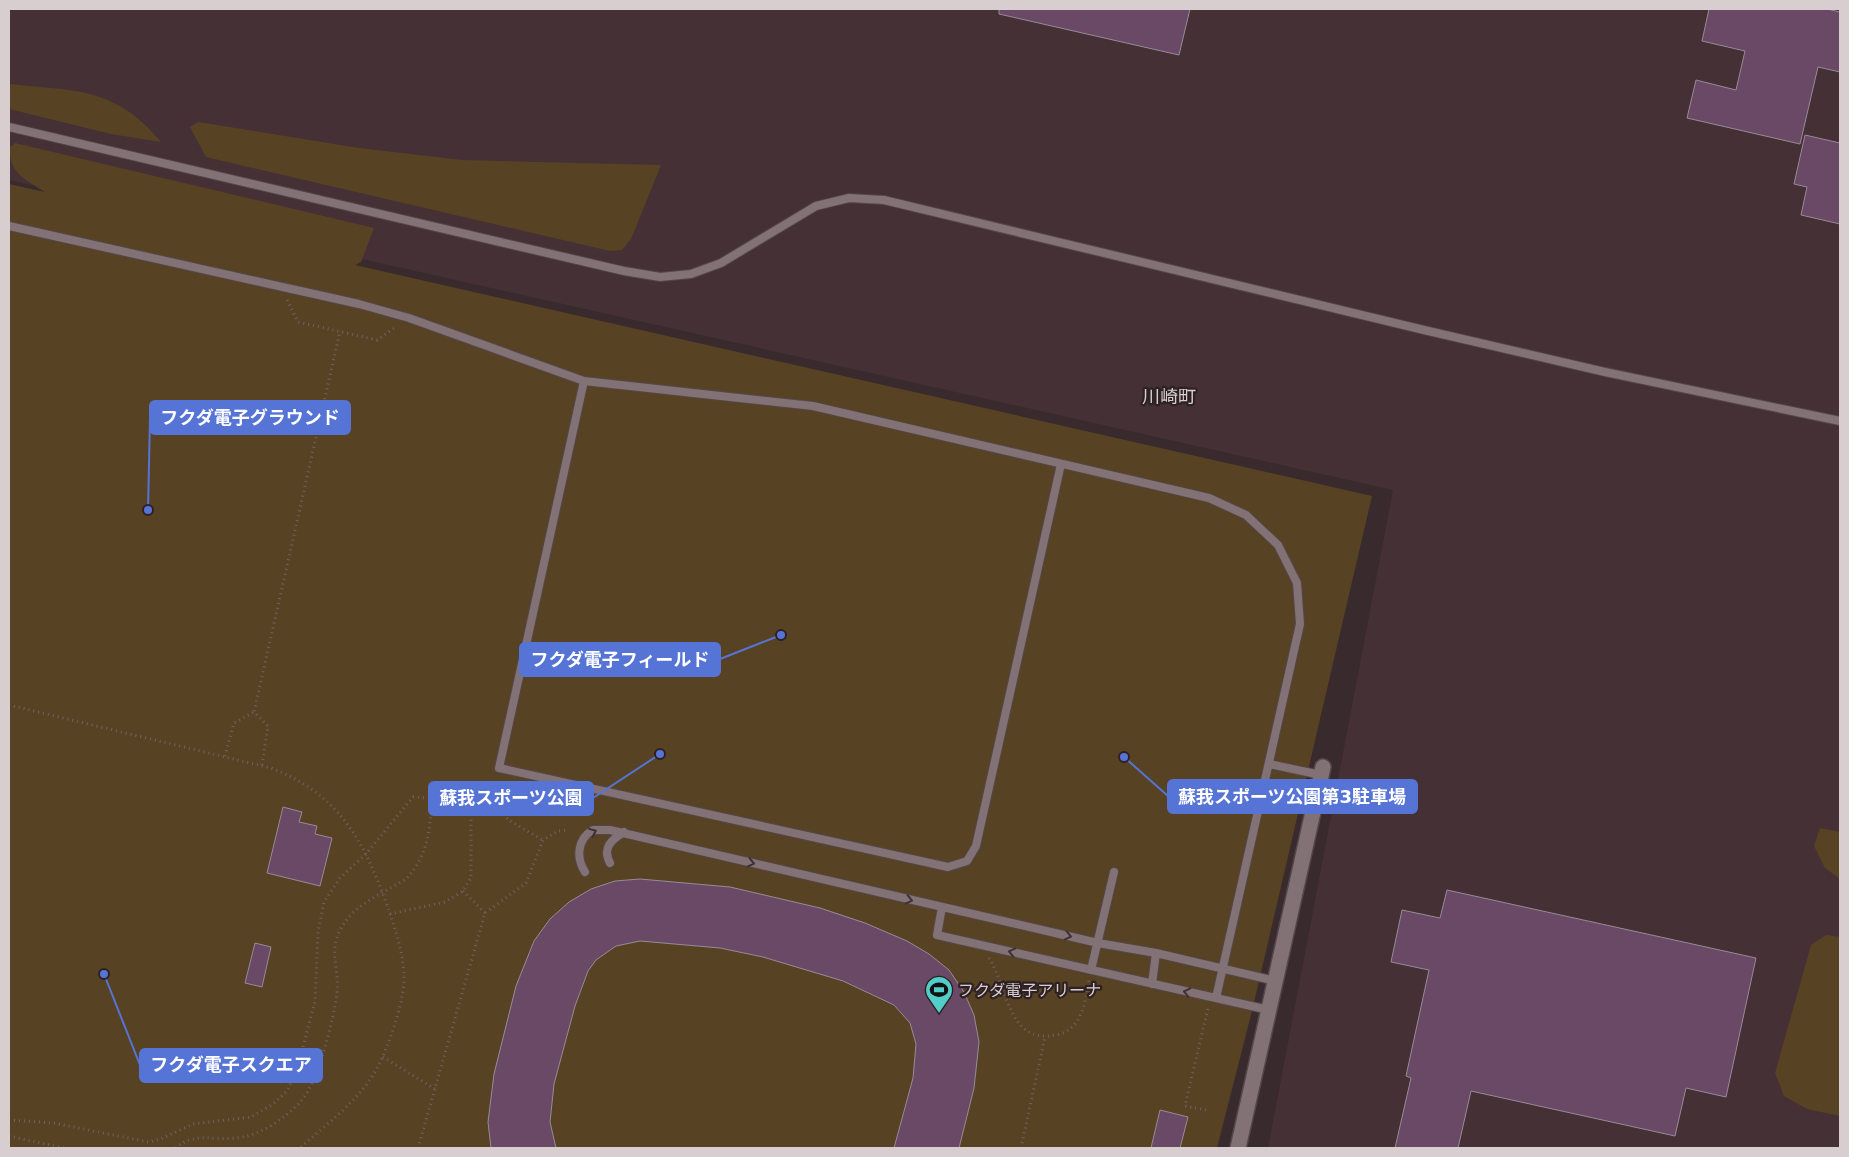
<svg xmlns="http://www.w3.org/2000/svg" width="1849" height="1157" viewBox="0 0 1849 1157" font-family="'DejaVu Sans','Noto Sans JP',sans-serif">
<style>
.built{fill:#453035}
.green{fill:#584224}
.building{fill:#6a4967;stroke:#978b96}
.lines{fill:none;stroke-linecap:round;stroke-linejoin:round}
.service-casing{stroke:#534749;stroke-width:10}
.tertiary-casing{stroke:#534749;stroke-width:18}
.path{stroke:#6f6265;stroke-width:3;stroke-dasharray:1 4;stroke-linecap:butt}
.service{stroke:#827175;stroke-width:8}
.tertiary{stroke:#827175;stroke-width:15}
.oneway{stroke:#3f3133}
.labels{text-anchor:middle;stroke-width:4.5;stroke-linejoin:round;paint-order:stroke}
.poi-label{font-size:16px;fill:#d8ced0;stroke:#2e2123;text-anchor:start}
.neighbourhood-label{font-size:18px;fill:#d8ced0;stroke:#2e2123}
.leader{fill:none;stroke:#5574d6;stroke-width:2}
.callout-dot{fill:#5574d6;stroke:#2e2123;stroke-width:2}
.callout{fill:#5574d6;stroke:#5574d6;stroke-width:2}
.callout-label{font-size:18px;text-anchor:middle;font-weight:bold;fill:#fff}
</style>
<rect width="100%" height="100%" fill="#382a2d"/>
<!-- built -->
<path class="built" d="M9,9H1840V1148H1268L1393,490L9,180Z"/>
<!-- green -->
<path class="green" d="M9,84C74,91 115,86 161,142L111,134L9,109Z
M198,122L359,148L462,160L661,165L631,239L622,250L610,251L206,157L190,127Z
M15,143L374,228L361,262L355,265L1372,496L1252,1011L1217,1148H9V184L45,192C25,179 10,174 9,148Z
M1820,828L1840,832V879L1825,868L1814,846Z
M1826,935L1840,937V1116L1807,1109L1784,1096L1775,1073L1811,945Z"/>
<!-- building -->
<path class="building" d="M999,9H1190L1179,55L999,14Z
M1709,9H1827L1840,12V72L1818,67L1800,144L1687,118L1696,80L1736,90L1745,51L1702,41Z
M1805,135L1840,143V224L1801,215L1807,187L1794,184Z
M283,807L302,812L299,822L317,826L315,834L332,838L320,886L267,873Z
M640,879L730,887L820,908L865,923L907,941L929,954L949,970L964,992L974,1015L979,1042L974,1088L959,1148H894L913,1078L916,1044L910,1023L894,1005L843,981L763,957L720,948L640,941L616,946L596,960L588,971L575,1006L554,1084L550,1122L556,1148H491L488,1122L494,1074L516,986L534,941L550,919L569,902L591,889L615,881Z
M1447,890L1756,958L1726,1097L1686,1088L1675,1136L1471,1091L1458,1148H1395L1411,1078L1406,1076L1429,970L1391,962L1402,910L1440,918Z
M255,943L271,947L262,987L245,983Z
M1160,1110L1188,1117L1180,1148H1151Z"/>
<g class="lines">
<defs>
<path id="service" d="M9,127L624,271L660,277L691,274L721,263L816,206L849,198L884,200L1424,330L1605,372L1840,421
M9,226L359,304L409,318L584,381L813,406L1209,498L1246,515L1278,545L1297,583L1300,624L1216,998
M584,381L499,768L948,867L967,861L976,846L1061,464
M1269,764L1321,775
M610,863C602,848 611,840 624,832
M585,872C576,858 577,839 593,830H610L973,914L1098,943L1156,953L1276,981
M942,907L937,935L1269,1010
M1091,970L1114,872
M1152,984L1156,953"/>
<path id="tertiary" d="M1238,1148L1323,767"/>
</defs>
<!-- service casing -->
<use href="#service" class="service-casing"/>
<!-- tertiary casing -->
<use href="#tertiary" class="tertiary-casing"/>
<!-- path -->
<path class="path" d="M287,300L298,322L377,340L396,327
M9,705L271,768C340,795 363,840 387,905C395,928 403,951 404,975C405,998 392,1035 383,1056C367,1095 330,1121 300,1148
M225,756L234,723L254,712
M262,765L268,726L254,712L340,331
M491,802L496,779
M491,803L527,786
M463,891L485,913
M390,914L445,902L463,891L471,878V802
M989,958C1009,989 1007,1044 1056,1035C1082,1030 1085,1003 1089,981
M383,1057L435,1089
M1206,1110L1185,1106L1208,1008
M9,1120L54,1123L148,1142L161,1139L193,1124L251,1117L273,1104L287,1091L297,1070L315,1001L318,932L324,902L340,878L366,854L413,797L491,803L510,821L543,840
M9,1136L64,1148
M175,1148C198,1131 211,1141 236,1138C260,1136 286,1118 301,1101C318,1083 334,1018 337,993C340,963 324,947 349,917C363,901 388,890 406,879C428,856 430,830 432,799
M418,1148L485,913L526,883L543,840L558,831L568,830
M1021,1148L1045,1037"/>
<!-- service -->
<use href="#service" class="service"/>
<!-- tertiary -->
<use href="#tertiary" class="tertiary"/>
</g>
<!-- one-way arrows -->
<defs><path id="oneway-chevron" d="M-2-3.5L2.5 0L-2 3.5" fill="none" stroke-width="1.6" stroke-linecap="round" stroke-linejoin="round" transform="scale(1.25)"/></defs>
<g class="oneway">
<use href="#oneway-chevron" transform="translate(593 832) rotate(-22)"/>
<use href="#oneway-chevron" transform="translate(751 863) rotate(13)"/>
<use href="#oneway-chevron" transform="translate(909 900) rotate(13)"/>
<use href="#oneway-chevron" transform="translate(1068 936) rotate(13)"/>
<use href="#oneway-chevron" transform="translate(1012 952) rotate(-167)"/>
<use href="#oneway-chevron" transform="translate(1187 992) rotate(-167)"/>
</g>
<!-- icons -->
<defs>
<symbol id="stadium-pin" viewBox="-11 -11 22 30"><path d="M0 17L-7.5 6A9.5 9.5 0 1 1 7.5 6Z" fill="#53cdc9" stroke="#2e2123"/><path d="M0-5a6.5 5 0 1 0 0 10a6.5 5 0 1 0 0-10ZM-3.5-1.8h7v3.6h-7Z" fill="#111"/></symbol>
</defs>
<g fill-rule="evenodd">
<use href="#stadium-pin" x="923" y="974" width="32" height="43"/>
</g>
<g class="labels">
<!-- poi labels -->
<g class="poi-label">
<text x="958" y="996">フクダ電子アリーナ</text>
</g>
<!-- neighbourhood labels -->
<g class="neighbourhood-label">
<text x="1169" y="403">川崎町</text>
</g>
</g>
<!-- callouts -->
<path class="leader" d="M148 510L150 418M781 635L720 659M1124 757L1168 796M660 754L593 798M104 974L140 1065"/>
<g class="callout-dot">
<circle cx="148" cy="510" r="5"/>
<circle cx="781" cy="635" r="5"/>
<circle cx="1124" cy="757" r="5"/>
<circle cx="660" cy="754" r="5"/>
<circle cx="104" cy="974" r="5"/>
</g>
<g class="callout">
<rect x="150" y="401" width="200" height="33" rx="5"/>
<rect x="520" y="643" width="200" height="33" rx="5"/>
<rect x="1168" y="780" width="249" height="33" rx="5"/>
<rect x="429" y="782" width="164" height="33" rx="5"/>
<rect x="140" y="1049" width="182" height="33" rx="5"/>
</g>
<g class="callout-label">
<text x="250" y="424">フクダ電子グラウンド</text>
<text x="620" y="666">フクダ電子フィールド</text>
<text x="1292" y="803">蘇我スポーツ公園第3駐車場</text>
<text x="511" y="804">蘇我スポーツ公園</text>
<text x="231" y="1071">フクダ電子スクエア</text>
</g>
<!-- border -->
<rect width="1849" height="1157" fill="none" stroke="#d8ced0" stroke-width="20"/>
</svg>
